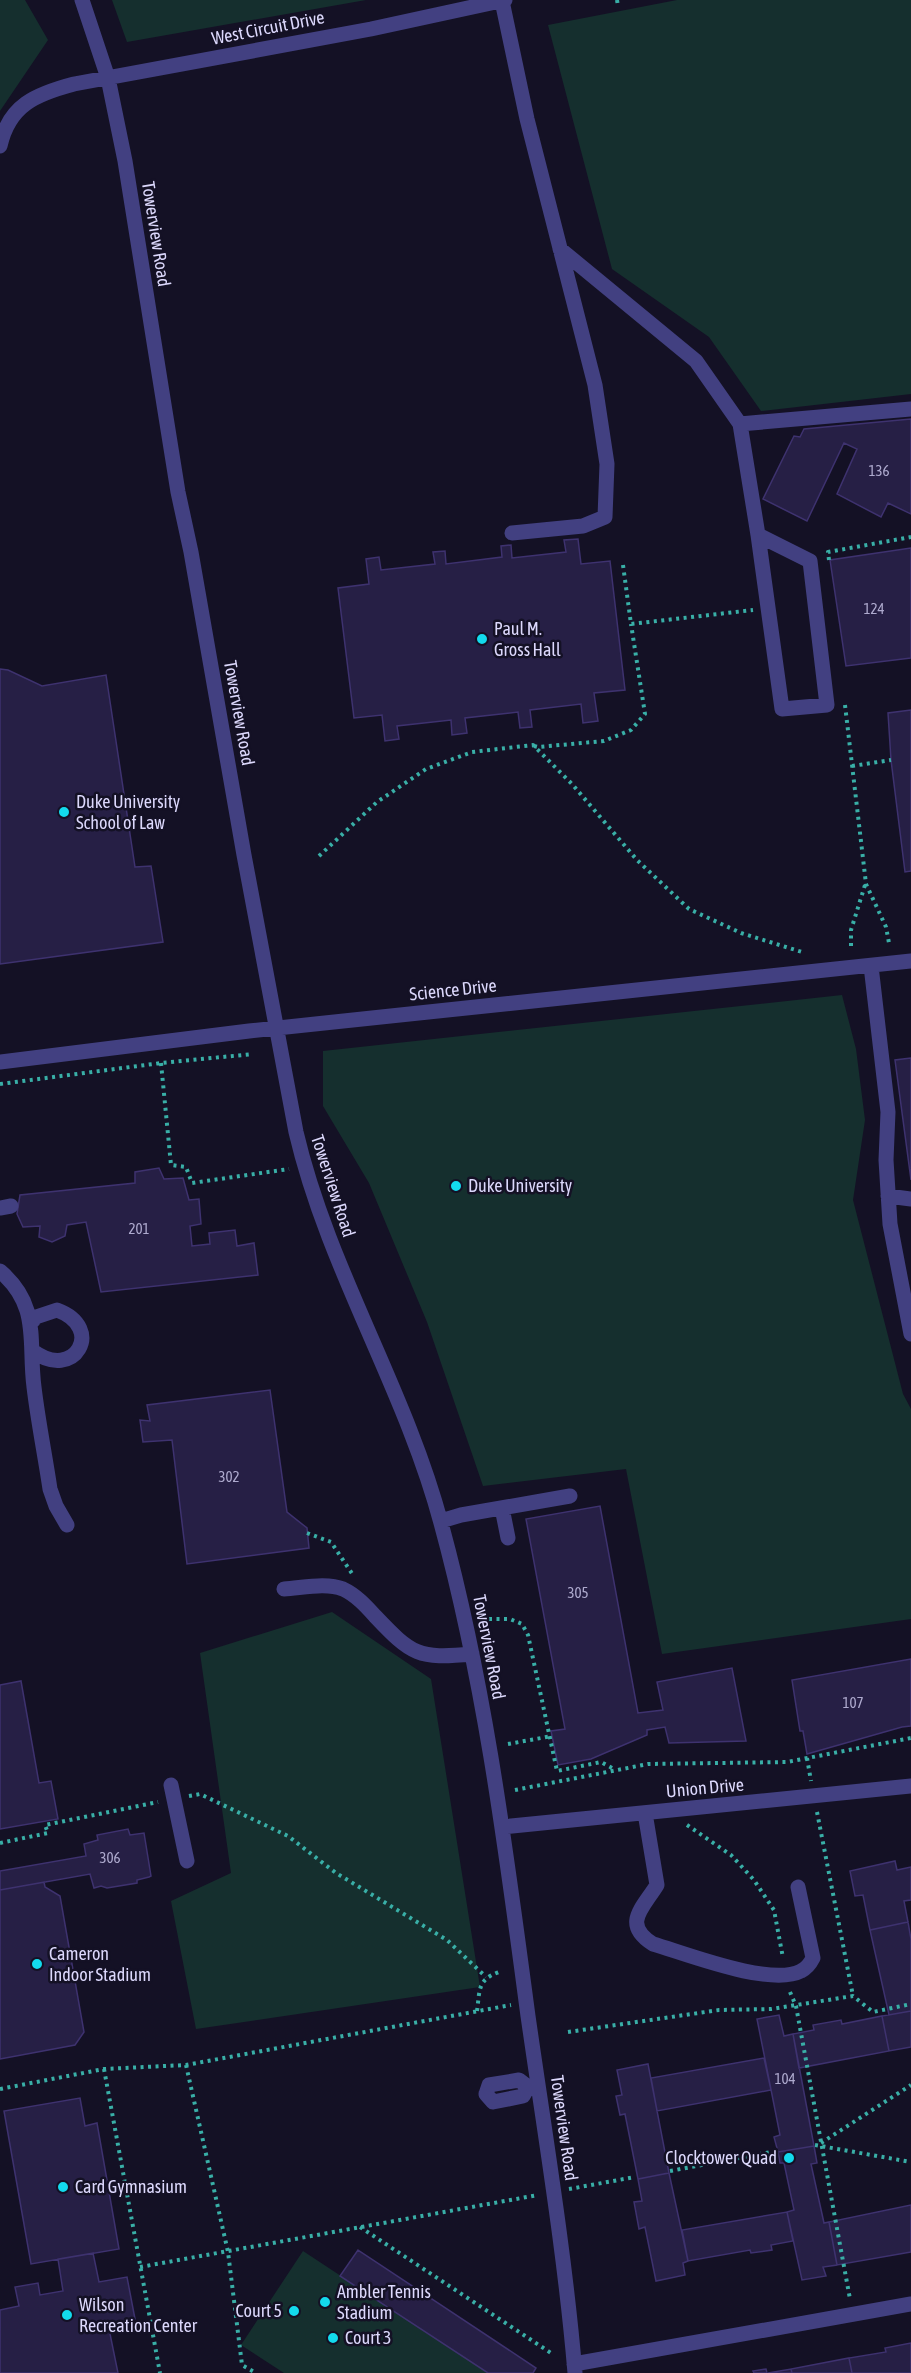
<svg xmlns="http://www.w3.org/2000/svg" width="911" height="2373" viewBox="0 0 911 2373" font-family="'Asap Condensed',sans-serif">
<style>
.green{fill:#152f2e}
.building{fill:#261f45;stroke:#3e326f;stroke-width:1.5}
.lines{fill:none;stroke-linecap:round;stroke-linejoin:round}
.path{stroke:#39afa7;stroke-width:4;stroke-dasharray:3 4.5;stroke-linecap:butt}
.minor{stroke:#424081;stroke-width:15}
.path-bridge{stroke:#39afa7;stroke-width:4;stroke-dasharray:3 4.5;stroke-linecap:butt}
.poi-dot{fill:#13daed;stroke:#141125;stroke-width:2}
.labels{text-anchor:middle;stroke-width:5;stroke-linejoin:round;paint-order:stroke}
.number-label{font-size:15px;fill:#aeaace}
.street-label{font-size:18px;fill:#dcd8fc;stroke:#141125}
.poi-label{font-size:18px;fill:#dcd8fc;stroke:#141125;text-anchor:start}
</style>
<rect width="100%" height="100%" fill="#141125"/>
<!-- green -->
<path class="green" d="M0,0H25L48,40L0,111Z
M112,0H366L127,42Z
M677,0H911V394L761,411L709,337L612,269L548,25Z
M842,995L856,1049L865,1120L853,1200L903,1394L911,1409V1619L662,1654L626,1469L483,1486L427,1322L369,1183L323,1106V1051Z
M332,1612L431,1679L480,1987L196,2029L171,1901L231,1873L200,1653Z
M303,2251L488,2373H284L241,2345Z"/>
<!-- building -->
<path class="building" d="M911,419V514L888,503L881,517L837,494L857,449L844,443L807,521L763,499L794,436L800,437L804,429Z
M578,539L581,564L610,561L625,690L594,693L598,721L583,723L581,704L530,710L532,727L520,728L518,712L465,718L467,733L452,735L451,720L397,726L399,739L385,741L382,715L354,718L338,588L369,584L366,559L379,557L381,570L435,564L433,552L445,551L446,564L502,557L501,546L511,545L512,558L566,552L564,540Z
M911,548V658L846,666L830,560Z
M0,669L8,670L42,686L106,675L135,867L151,866L163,942L0,964Z
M911,710V871L905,872L891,760L888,713Z
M911,1058V1180L895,1060Z
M159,1168L164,1179L183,1178L189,1200L199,1199L201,1224L190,1226L192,1246L210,1244L209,1233L235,1230L237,1246L254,1243L258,1275L101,1292L86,1222L67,1225L65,1236L52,1242L39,1237L40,1226L23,1227L17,1214L20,1195L135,1183V1172Z
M270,1390L287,1512L307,1528L309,1548L187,1564L172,1440L143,1442L140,1420L150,1421L147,1405Z
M600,1506L638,1713L663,1710L657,1682L732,1668L746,1741L669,1743L665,1727L647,1730V1735L591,1759L558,1765L551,1731L565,1729L526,1519Z
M911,1659V1726L902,1727L807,1754L803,1731H800L792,1680Z
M21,1681L39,1783L51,1781L58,1819L0,1829V1685Z
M128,1829L130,1835L144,1833L151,1876L149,1877L137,1880V1883L107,1888L101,1886L94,1888L90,1874L0,1890V1871L86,1856L84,1844L98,1840L97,1835Z
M895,1861L897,1870L911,1867V1900L904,1901L908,1922L870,1930L863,1895L855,1896L850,1871Z
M44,1882L45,1887L60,1896L84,2032L75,2045L0,2059V1890Z
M908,1922L911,1939V2011L889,2015L870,1930Z
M911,2011V2047L889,2051L882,2016Z
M779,2015L784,2036L793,2034L814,2146L778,2152L774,2137L780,2135L757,2019Z
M882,2016L889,2051L799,2068L793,2034L814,2030L813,2025L841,2020L842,2024Z
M764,2058L771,2090L657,2111L651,2078Z
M648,2064L669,2173L638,2179L625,2114L620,2115L616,2096L622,2095L617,2070Z
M80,2098L85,2126L97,2123L119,2249L31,2264L4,2111Z
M814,2146L817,2163L811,2164L824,2223L829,2222L837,2265L823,2267L826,2276L802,2280L787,2212L794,2210L784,2163H780L778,2152Z
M669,2173L688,2261L683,2263L685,2275L656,2281L645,2227L639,2229L634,2202L642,2201L638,2179Z
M911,2205V2252L837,2265L829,2222Z
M787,2212L793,2241L771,2245L772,2250L751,2253L750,2250L688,2261L682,2230Z
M358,2250L536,2368L533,2373H488L340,2276Z
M93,2253L99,2282L127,2277L135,2319L108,2324L118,2373H0V2310L19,2306L15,2287L38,2283L40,2295L63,2291L58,2259Z
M911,2343V2373H852L849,2358L886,2352L885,2348Z
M849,2358L852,2373H792L791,2369Z
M766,2369L767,2373H754L753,2371Z
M791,2369L792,2373H768Z"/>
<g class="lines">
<!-- path -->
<path class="path" d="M617,0L618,6
M829,560L828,552L911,537
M623,565L631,624L753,610
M845,705L866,884L886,927L889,943
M534,746L538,747L604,741L631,730L645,714L631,624
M852,766L891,760
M319,856L377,802L426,769L472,752L533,745L572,784L637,860L689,909L741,933L802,952
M851,946V930L865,885
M161,1063L171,1165L186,1167L192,1183L289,1169
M0,1084L161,1063L253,1054
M307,1533L331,1542L353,1575
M489,1619H510L522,1624L528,1635L557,1771L601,1762L614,1769
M807,1758L811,1781
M515,1790L648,1764L787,1762L911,1738
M189,1796L200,1794L288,1836L336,1873L447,1940L486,1977
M817,1812L853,1996
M687,1825L731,1855L754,1880L774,1910L783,1958
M0,1843L48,1833L45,1825L158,1802
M790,1992L796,2006L850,2299
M477,2011C480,1990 477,1980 499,1972
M568,2032L719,2010L771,2009L853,1996L873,2012L911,2004
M186,2065L228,2252L242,2365L256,2373
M104,2069L160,2373
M0,2089L104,2069L186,2065L511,2005
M821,2143L911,2085
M815,2145L911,2162
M670,2171L776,2151
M569,2189L635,2177
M360,2227L554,2355
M140,2267L538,2195"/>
<!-- minor -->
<path class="minor" d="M82,0L108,78L125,161L178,492L191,552L244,855L296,1132C328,1269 405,1388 441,1523C485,1684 506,1851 528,2016C545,2135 565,2254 575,2373
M502,1L527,119L595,385L607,464L605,517L583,526L512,533
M0,146C9,105 36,94 74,84L371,29L505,0
M560,249L696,361L740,424L758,535L782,709L827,705L810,561L758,535
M740,424L911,409
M871,966L888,1112L886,1160L890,1224L911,1334
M0,1062L249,1031L911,961
M888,1196L911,1199
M0,1208L11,1206
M0,1271C41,1306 28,1342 34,1387C38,1421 45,1455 50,1489L56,1506L67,1525
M31,1323L36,1317L57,1310C106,1328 74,1382 33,1351
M502,1508L508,1538
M441,1521L461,1515L570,1496
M284,1589C302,1588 326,1582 343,1589C356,1595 366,1606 375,1616C412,1655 418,1659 472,1654
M171,1785L187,1861
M645,1813L657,1885C642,1909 622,1924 653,1944C687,1954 771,1987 801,1971C807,1968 810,1964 813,1958L798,1887
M502,1827L911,1786
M486,2094L493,2102L523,2096L528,2087L538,2085
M486,2094L489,2085L519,2080L528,2087
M574,2364L911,2304"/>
<!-- path-bridge -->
<path class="path-bridge" d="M508,1744L552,1736"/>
</g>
<!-- markers -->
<g class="poi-dot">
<circle cx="482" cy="639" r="6"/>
<circle cx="64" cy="812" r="6"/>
<circle cx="456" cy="1186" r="6"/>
<circle cx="37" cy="1964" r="6"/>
<circle cx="789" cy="2158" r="6"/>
<circle cx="63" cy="2187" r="6"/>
<circle cx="325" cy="2302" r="6"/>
<circle cx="294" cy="2311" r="6"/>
<circle cx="67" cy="2315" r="6"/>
<circle cx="333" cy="2338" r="6"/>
</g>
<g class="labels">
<!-- number labels -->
<g class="number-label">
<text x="879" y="476">136</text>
<text x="874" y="614">124</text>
<text x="139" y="1234">201</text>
<text x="229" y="1482">302</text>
<text x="578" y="1598">305</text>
<text x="853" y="1708">107</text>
<text x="110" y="1863">306</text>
<text x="785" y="2084">104</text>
</g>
<!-- street labels -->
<g class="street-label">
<text transform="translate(268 28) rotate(-11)" y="6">West Circuit Drive</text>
<text transform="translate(156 234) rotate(81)" y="6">Towerview Road</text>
<text transform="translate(239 713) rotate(80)" y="6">Towerview Road</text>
<text transform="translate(453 990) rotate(-6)" y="6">Science Drive</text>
<text transform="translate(333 1186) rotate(72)" y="6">Towerview Road</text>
<text transform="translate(489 1647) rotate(79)" y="6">Towerview Road</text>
<text transform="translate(705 1788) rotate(-5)" y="6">Union Drive</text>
<text transform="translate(564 2128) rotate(82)" y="6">Towerview Road</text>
</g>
<!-- poi labels -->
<g class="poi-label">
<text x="494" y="635">Paul M.<tspan x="494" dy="21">Gross Hall</tspan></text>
<text x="76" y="808">Duke University<tspan x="76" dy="21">School of Law</tspan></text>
<text x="468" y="1192">Duke University</text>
<text x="49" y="1960">Cameron<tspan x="49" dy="21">Indoor Stadium</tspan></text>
<text x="777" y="2164" text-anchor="end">Clocktower Quad</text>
<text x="75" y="2193">Card Gymnasium</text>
<text x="337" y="2298">Ambler Tennis<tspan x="337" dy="21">Stadium</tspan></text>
<text x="79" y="2311">Wilson<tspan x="79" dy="21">Recreation Center</tspan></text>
<text x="282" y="2317" text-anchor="end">Court 5</text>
<text x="345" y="2344">Court 3</text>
</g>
</g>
</svg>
